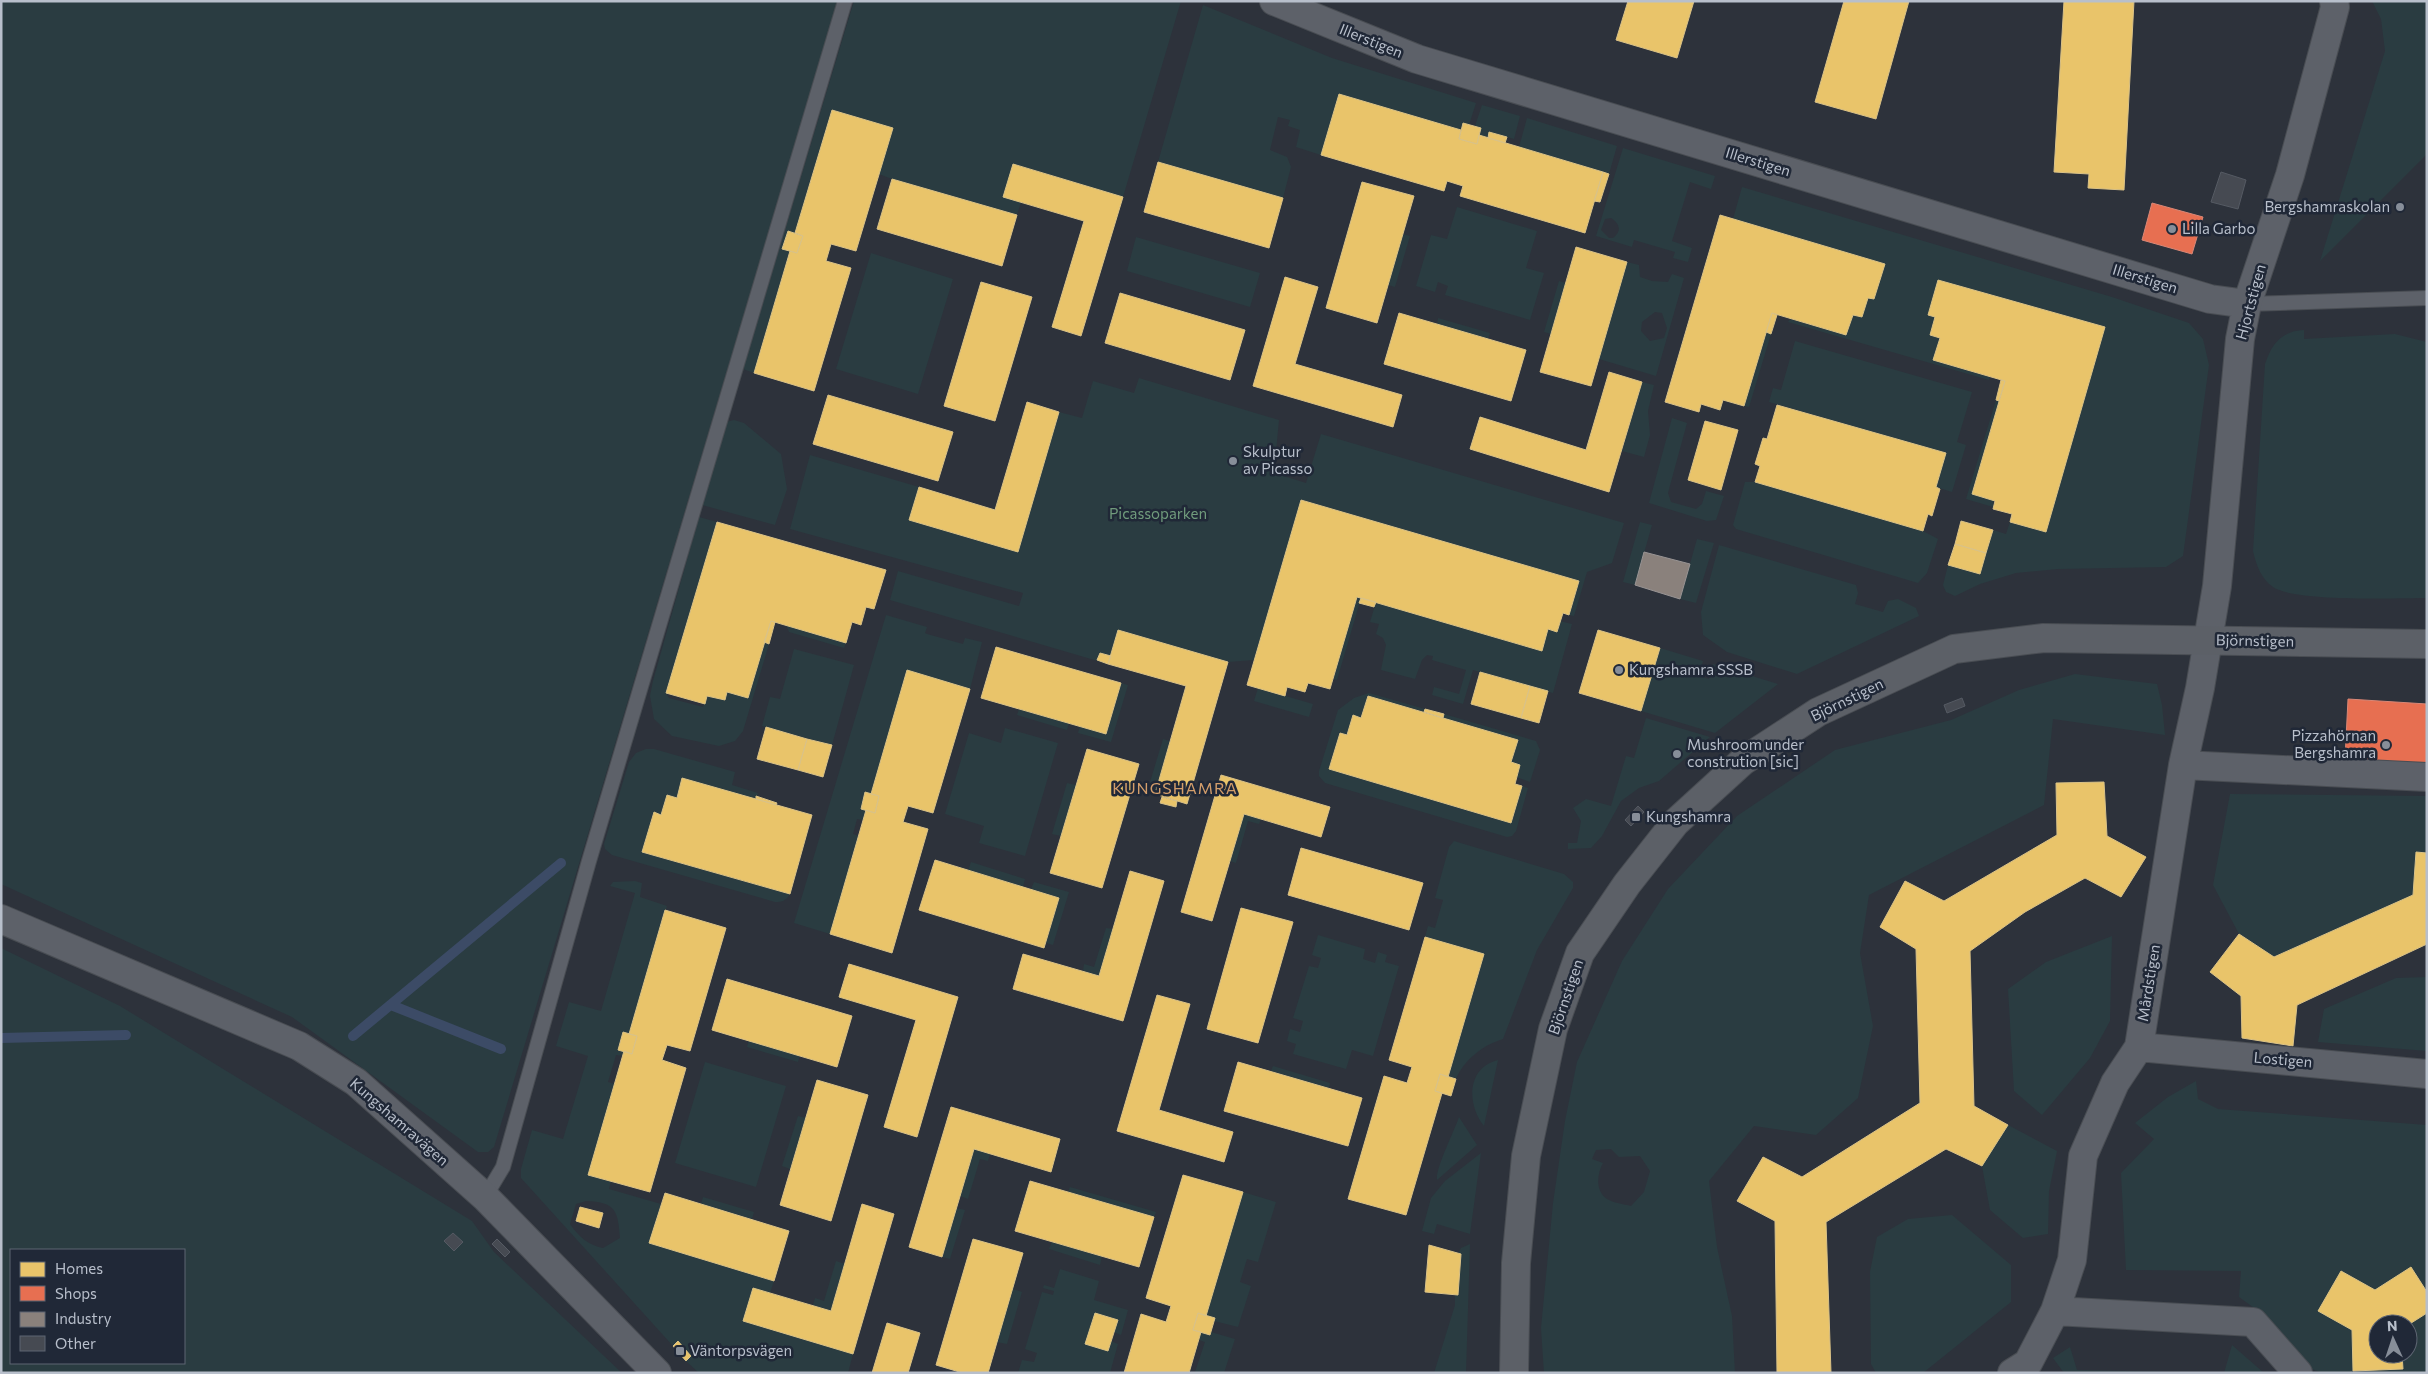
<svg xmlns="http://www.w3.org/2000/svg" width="2428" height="1374" viewBox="0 0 2428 1374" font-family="Commissioner,sans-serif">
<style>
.green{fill:#2a3c41;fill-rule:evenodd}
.homes{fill:#e9c46a;stroke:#dac287}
.shops{fill:#e76f51;stroke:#d98776}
.industry{fill:#8a817c;stroke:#989494}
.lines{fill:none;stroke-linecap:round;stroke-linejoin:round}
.stream{stroke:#3c4b66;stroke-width:10}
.building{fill:#464a52;stroke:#555a63}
.lane-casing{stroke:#494d53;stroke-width:16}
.street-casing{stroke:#494d53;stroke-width:30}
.secondary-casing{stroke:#494d53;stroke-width:30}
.lane{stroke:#5d6169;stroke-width:14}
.street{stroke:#5d6169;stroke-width:28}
.secondary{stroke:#5c6067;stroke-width:28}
.poi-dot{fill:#878e99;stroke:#202837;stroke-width:2}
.labels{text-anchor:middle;stroke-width:5;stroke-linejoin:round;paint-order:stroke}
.street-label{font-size:15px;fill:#b8bfcb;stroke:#202837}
.poi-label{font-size:15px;fill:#b8bfcb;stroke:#202837;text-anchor:start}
.park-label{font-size:15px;fill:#709b7c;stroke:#202837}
.neighbourhood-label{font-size:16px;letter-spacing:1px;fill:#d39e6b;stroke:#202837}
</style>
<rect width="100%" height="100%" fill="#2d323b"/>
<!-- green -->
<path class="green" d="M1,1H838L494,1147L488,1152H478L292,1017L1,884Z
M854,1H1181L1123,197L1014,164L1003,196L1021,202L1017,215L892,179L879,174L892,128L832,110L795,233L788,232L782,248L790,251L754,373L743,369Z
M2372,1H2427V154L2320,261L2385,51L2381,19Z
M1203,5L1332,58L1476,103L1469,125L1463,123L1461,130L1339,94L1321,155L1296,147L1300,130L1288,126L1290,120L1278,117L1270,150L1287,157L1291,167L1283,198L1158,162Z
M1482,105L1520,116L1514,139L1490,132L1488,138L1479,135L1481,128L1475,126Z
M1527,118L1617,146L1609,174L1519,147Z
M1623,148L1715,176L1711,189L1690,182L1672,241L1692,248L1688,262L1673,258L1675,252L1634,240L1632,247L1596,236ZM1611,218C1620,224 1622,231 1613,238H1609L1601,230L1605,219Z
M1742,187L2112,297L2189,323L2203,339L2209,365L2183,556L2166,567L2058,569L2016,573L1980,584L1955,596L1946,592L1943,585L1948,565L1980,574L1993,530L2006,534L2010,522L2046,532L2105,327L1938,280L1928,315L1935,317L1930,335L1940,338L1933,360L1990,377L1989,380L1788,322L1790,319L1846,335L1853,315L1868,298L1874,299L1885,264L1733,219Z
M1457,207L1537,231L1526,268L1544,273L1530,320L1445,295L1448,286L1438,282L1435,292L1416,286L1431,235L1447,239Z
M1403,234L1410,236L1395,287L1388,285Z
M1136,237L1260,273L1250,307L1127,271Z
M871,253L953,279L918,394L836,369Z
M1627,262L1639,265L1640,277L1652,281L1668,282L1672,274L1684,278L1656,376L1599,359ZM1655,312L1662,313L1667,328L1664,338L1650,341L1641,331L1642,322Z
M1559,281L1566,283L1551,334L1544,332Z
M1438,318L1490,333L1488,339L1437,325Z
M2304,330V339L2395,334L2427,342V598C2396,598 2295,602 2273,587C2261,579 2256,564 2253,551L2265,364C2272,343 2282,331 2304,330Z
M1766,332L1771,334L1749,407L1744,406Z
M1795,341L1972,392L1957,442L1966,445L1952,492L1936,487L1945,453L1769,402L1773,388L1781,390Z
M1139,378L1279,420L1274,473L1306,483L1321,434L1624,523L1612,563L1587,572L1574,616L1569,615L1579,581L1302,500L1254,660L1228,662L1118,630L1108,664L890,600L898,571L1019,606L1023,593L790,529L810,455L919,487L910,520L1018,552L1059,412L1082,418L1093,381L1134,393Z
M1642,382L1654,385L1648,411L1650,435L1644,457L1622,451Z
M1996,400L1999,401L1993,507L1966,499Z
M1672,418L1687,423L1668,493L1671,502L1696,509L1702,504L1706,491L1724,496L1716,520L1707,521L1649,503Z
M734,420L744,423L781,454L787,489L775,525L702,505L726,422Z
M1745,482H1755L1923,531L1938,539L1927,573L1918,583L1736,529L1733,525Z
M699,517L717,522L666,693L669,698L703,707L707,696L725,700L727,692L748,698L764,642L769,644L743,731L735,741L719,746L672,736L654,719L650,696L653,681Z
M1640,522L1652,525L1635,585L1623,582Z
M1697,539L1714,543L1696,603L1680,599Z
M1719,545L1856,585L1858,593L1855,604L1883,612L1888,601L1898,599L1916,608L1919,616L1797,674L1727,652L1703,635L1701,612Z
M1357,597L1361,598L1337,680L1333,679Z
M1376,602L1542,650L1548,629L1557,632L1560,621L1572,624L1553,693L1473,670L1463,704L1432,695L1434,687L1459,694L1466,670L1432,660L1433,656L1427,655L1422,660L1415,679L1381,670L1386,645L1383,638L1376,634L1379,624L1370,622Z
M886,615L927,627L925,633L927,634L963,644L965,638L982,642L970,689L907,671L871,794L865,792L861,808L866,810L863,820L857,819L853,834L859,836L830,934L794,923Z
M786,625L846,643L844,648L789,632Z
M1660,648L1703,661L1699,676L1709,679L1713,664L1778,684L1715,733L1641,711Z
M794,649L854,665L832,745L762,726L770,697L780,699Z
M2075,674L2157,684L2162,705L2165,735L2053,719L2044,805L1869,895L1860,953L1873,1026L1858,1098L1816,1135L1754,1126L1709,1181L1717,1247L1732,1316L1735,1373H1544L1541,1328L1553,1203L1565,1121L1577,1062L1622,961L1668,889L1737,816L1835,750L1951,720L2019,690ZM1611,1149L1619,1157L1640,1156L1650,1171L1644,1192L1631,1206C1624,1204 1613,1203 1607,1199C1595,1191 1597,1174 1603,1163L1592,1159L1596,1150Z
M1121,683L1128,685L1111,742L1078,733L1080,726L1106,734Z
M1258,688L1313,704L1309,717L1254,701Z
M1369,693L1425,709L1424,712L1368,696L1361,718L1353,716L1347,735L1340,733L1329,769L1511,823L1522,786L1528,788L1516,831L1512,836L1507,837L1325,783L1319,776V771L1338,710L1354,698Z
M1019,709L1069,723L1067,730L1017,715Z
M1444,714L1536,741L1540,750L1530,782L1516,777L1520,765L1511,762L1517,740L1443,718Z
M1646,718L1710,737L1659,781L1639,788L1621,801L1602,836L1591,848L1568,849V843H1577L1581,821L1573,808L1586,799L1611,806L1626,756L1634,758Z
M1005,728L1058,743L1025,856L979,843L984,826L945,814L969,733L1001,743Z
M1163,739L1170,741L1155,794L1147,792Z
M646,749H654L735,772L732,785L758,793L756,799L683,779L677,798L667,795L661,815L653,813L642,852L790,894C786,901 782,902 775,902L612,855L605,849L604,844L629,762L636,753Z
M1067,783L1076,785L1061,836L1052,834Z
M2230,794L2427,796V853H2416L2413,895L2274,957L2239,934L2213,885Z
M1244,814L1261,819L1259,824L1248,821L1236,863L1230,861Z
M1454,841L1564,874L1573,882V888L1537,950L1503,1039C1483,1045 1464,1060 1456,1079L1448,1077L1484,955L1425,937L1428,926L1435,928L1443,900L1435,898L1449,847Z
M971,862L1025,879L1023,887L968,871Z
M635,881L642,883L640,897L667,906L629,1034L623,1032L618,1049L624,1051L623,1056L616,1055L608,1082L615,1084L588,1175L611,1181L609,1189L661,1204L650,1243L774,1281L770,1293L743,1321L853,1354L848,1373H699L686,1361L691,1355L678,1341L673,1346L521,1178V1169L532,1130L563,1139L588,1056L556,1046L569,1002L601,1011L635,893L610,886L613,882ZM586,1201C616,1202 618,1211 620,1238L603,1248C588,1245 579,1237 570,1224L576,1204Z
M1034,882L1069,892L1053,945L1046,943L1059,898L1031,889Z
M1106,928L1113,929L1099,976L1083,971L1084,964L1094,967Z
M1318,935L1365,949L1363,959L1375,963L1378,952L1387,955L1385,962L1399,966L1373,1056L1352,1050L1346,1069L1293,1054L1296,1044L1287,1041L1290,1029L1300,1032L1303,1021L1293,1018L1309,966L1318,968L1321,958L1312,955Z
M2112,936L2110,1021L2090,1058L2042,1115L2014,1091L2008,989L2046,962Z
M1,948L120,1006L472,1221L494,1252L622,1373H1ZM11,1250H184V1363H11Z
M2427,977V1051L2318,1042L2324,1009L2396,978Z
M749,1040L800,1055L798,1062L747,1047Z
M1498,1060L1484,1126C1467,1105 1466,1068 1498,1060Z
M705,1062L786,1086L756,1187L675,1163Z
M1273,1066L1330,1083L1329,1088L1271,1071Z
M2196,1081L2198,1099L2218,1109L2427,1125V1373H2323L2282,1359L2268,1318L2239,1297L2241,1271L2126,1270L2121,1173L2154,1139L2135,1123L2168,1097ZM2378,1324H2408V1354H2378Z
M798,1116L806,1118L790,1169L782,1166Z
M1459,1117L1477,1145L1437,1180C1435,1169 1454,1132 1459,1117Z
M2008,1125L2057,1151L2049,1191L2048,1234L2023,1238L1990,1210L1982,1166Z
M974,1149L990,1154L988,1161L980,1159L968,1199L960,1196Z
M1481,1153L1470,1234L1437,1224L1434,1234L1422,1231L1431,1198L1445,1181Z
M1070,1187L1156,1212L1154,1217L1068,1192Z
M1243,1192L1276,1202L1258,1262L1247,1259L1240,1282L1251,1286L1238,1327L1214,1321L1206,1316Z
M703,1197L754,1212L752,1219L701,1204Z
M956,1208L965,1210L950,1259L942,1257Z
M1952,1215L2011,1265V1302L1923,1373H1876L1871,1364L1870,1272L1877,1237L1908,1219Z
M1052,1241L1102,1256L1100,1265L1049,1249Z
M1470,1244L1466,1373H1434L1455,1305V1295H1458L1461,1255L1458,1254L1461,1248Z
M836,1261L845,1264L831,1311L813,1305L815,1298L824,1301Z
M1060,1269L1099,1281L1094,1300L1128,1310L1121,1335L1114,1332L1111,1341L1118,1344L1110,1373H1018L1022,1360L1034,1362L1037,1353L1025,1349L1042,1292L1053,1295L1054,1291L1043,1288L1044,1285L1054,1288Z
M1013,1289L1022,1292L1007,1344L997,1342Z
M1201,1332L1209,1335L1211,1332L1235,1339L1224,1373L1195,1372L1205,1342L1199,1340Z
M2232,1345L2264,1373H2064L2053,1358L2070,1347L2077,1370L2224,1373Z"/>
<!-- homes -->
<path class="homes" d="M1628,1H1694L1677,58L1616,40Z
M1844,1H1909L1876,119L1815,102Z
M2064,1H2134L2124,190L2088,188L2089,174L2054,172Z
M1339,94L1461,130L1459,139L1477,144L1479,135L1603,172L1585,233L1460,196L1463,186L1447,181L1444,191L1321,155Z
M832,110L893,128L856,251L831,244L826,261L851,268L814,391L754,373L790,251L797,253L803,236L795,233Z
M1463,123L1481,128L1477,144L1459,139Z
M1489,132L1507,137L1505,143L1488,138Z
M1158,162L1283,198L1269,248L1144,212Z
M1013,164L1123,197L1081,336L1052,327L1084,221L1003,197Z
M1603,172L1609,174L1600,202L1594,201Z
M892,179L1017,215L1002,266L877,229Z
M1362,182L1414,196L1377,323L1326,308Z
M1720,215L1885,264L1874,299L1868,298L1862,317L1853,315L1846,335L1772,313L1744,406L1723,400L1720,410L1701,404L1699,412L1665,402Z
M788,231L803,236L797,253L782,249Z
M1576,247L1627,262L1591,386L1540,372Z
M1285,277L1318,287L1295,364L1402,395L1393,427L1253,386Z
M1938,280L2105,327L2046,532L2010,522L2012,514L1993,509L1995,501L1972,494L2005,381L1933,360L1940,338L1930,335L1935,317L1928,315Z
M981,282L1032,297L995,421L944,406Z
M1120,293L1245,330L1230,380L1105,343Z
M1399,313L1526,350L1511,401L1384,364Z
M1772,313L1777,315L1771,334L1766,332Z
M1609,372L1642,382L1609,492L1470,449L1480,417L1586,450Z
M2001,380L2005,381L1999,401L1996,400Z
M828,395L953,432L938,481L813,444Z
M1027,402L1059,412L1018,552L909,520L919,487L995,510Z
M1777,405L1946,453L1936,487L1940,489L1932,516L1928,514L1923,531L1755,482L1760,466L1755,464L1763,438L1767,439Z
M1705,421L1738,430L1721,490L1688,480Z
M1301,500L1579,581L1569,615L1563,613L1557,632L1548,629L1542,651L1357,597L1330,689L1308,683L1305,692L1287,687L1285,696L1247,685Z
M1961,521L1993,530L1986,553L1955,544Z
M717,522L886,570L874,609L866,607L861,625L852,622L846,643L771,621L748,698L727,692L725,700L707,696L705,704L666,693Z
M1955,544L1986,553L1980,574L1948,565Z
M1361,598L1376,602L1374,607L1359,603Z
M771,621L775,622L769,644L764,642Z
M1118,630L1228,662L1187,804L1155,794L1186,686L1108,664Z
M1598,630L1660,648L1641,711L1579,693Z
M996,647L1121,683L1106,734L981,698Z
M1100,653L1111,656L1108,664L1097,660Z
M907,670L970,689L933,813L908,806L903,822L928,829L892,953L830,934L866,810L875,813L879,796L871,794Z
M1480,672L1530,686L1521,718L1471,704Z
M1530,686L1548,691L1539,723L1521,718Z
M1368,696L1518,740L1511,762L1520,765L1515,784L1522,786L1511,823L1329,769L1340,733L1347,735L1353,715L1361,718Z
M1425,709L1444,714L1443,718L1424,712Z
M766,727L807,739L798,770L757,759Z
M807,739L832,745L823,777L798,770Z
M1087,749L1139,764L1102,888L1050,873Z
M1221,775L1330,807L1321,837L1244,814L1212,921L1181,912Z
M682,778L812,815L790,894L642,852L654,812L661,815L667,795L677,798Z
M2104,782L2107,836L2146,857L2121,897L2085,878L2025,912L1970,951L1974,1106L2008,1125L1982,1166L1946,1149L1826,1222L1831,1373H1777L1775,1221L1737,1201L1763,1157L1802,1177L1920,1103L1916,949L1880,927L1905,881L1944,901L2057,835L2056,783Z
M865,792L879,796L875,813L861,809Z
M756,796L777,803L776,805L756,799Z
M1162,797L1177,801L1176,807L1160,803Z
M1301,848L1423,883L1409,930L1288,895Z
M2416,852L2427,853V944L2297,1005L2293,1046L2242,1038L2241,996L2210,972L2239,934L2274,957L2413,895Z
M935,860L1059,898L1044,948L919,910Z
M1130,871L1164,881L1123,1021L1013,989L1023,954L1099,976Z
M1241,908L1293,922L1258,1043L1207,1029Z
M665,910L726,928L690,1051L667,1045L662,1060L686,1068L650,1192L588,1175L624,1051L632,1054L637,1036L629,1034Z
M1425,937L1484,954L1448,1077L1440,1074L1435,1091L1442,1093L1406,1215L1348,1199L1384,1076L1407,1083L1412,1067L1389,1060Z
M849,964L958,997L917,1137L884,1127L916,1020L839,997Z
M727,979L852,1016L837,1067L712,1030Z
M1157,995L1190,1004L1159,1110L1233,1132L1224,1162L1117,1131Z
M623,1032L637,1036L632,1054L618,1050Z
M1238,1062L1362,1098L1348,1146L1224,1111Z
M1440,1074L1456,1079L1451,1096L1435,1091Z
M817,1080L868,1095L831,1221L780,1205Z
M951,1107L1060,1139L1051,1172L974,1149L942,1257L909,1247Z
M1183,1175L1243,1192L1206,1316L1198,1313L1193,1330L1201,1332L1189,1373H1124L1141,1314L1166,1322L1171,1306L1146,1298Z
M1030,1181L1154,1217L1139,1267L1015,1231Z
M665,1193L789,1231L774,1281L649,1243Z
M862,1204L894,1214L853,1354L743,1321L753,1288L831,1311Z
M580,1207L603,1213L599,1228L576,1221Z
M973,1239L1023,1253L988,1373H963L936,1365Z
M1429,1245L1461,1254L1458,1295L1425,1292Z
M2411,1267L2427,1292V1313L2408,1325L2378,1324V1354H2402L2403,1369L2353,1371L2352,1330L2318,1311L2341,1271L2375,1290Z
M1095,1313L1118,1320L1108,1351L1085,1344Z
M1198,1313L1215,1318L1210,1335L1193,1330Z
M887,1323L920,1333L908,1373H872Z
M678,1341L691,1356L686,1361L673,1346Z"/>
<!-- shops -->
<path class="shops" d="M2152,203L2203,217L2192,254L2142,240Z
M2348,699L2427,704V764L2345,759Z"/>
<!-- industry -->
<path class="industry" d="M1644,552L1690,564L1680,599L1635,585Z"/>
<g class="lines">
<!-- stream -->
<path class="stream" d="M391,1005L501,1049
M353,1036L561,863
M1,1038L126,1035"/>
</g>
<!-- building -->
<path class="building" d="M2221,172L2246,180L2238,209L2211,202Z
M1962,698L1965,706L1947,713L1944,705Z
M1638,806L1644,812L1631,826L1625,820Z
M453,1233L463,1242L454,1251L444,1241Z
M497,1239L510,1252L505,1257L492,1244Z"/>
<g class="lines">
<defs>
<path id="lane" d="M2247,304L2427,298
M485,1197L503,1167L589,861L845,1"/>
<path id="street" d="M1274,1L1417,59L2210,299L2247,304
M2183,765L2427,777
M1,919L299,1046L356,1082L485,1197L657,1373
M2139,1047L2427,1074
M2055,1311L2253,1322L2298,1373
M2012,1373L2028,1363L2055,1311L2072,1260L2083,1156L2115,1083L2139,1047L2183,765L2200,688L2217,586L2240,339L2247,304L2290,175L2335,7L2334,1"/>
<path id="secondary" d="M1514,1373L1516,1263L1526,1156L1553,1029L1580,953L1627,884L1675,823L1743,761L1818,712L1954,649L2044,638L2427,644"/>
</defs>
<!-- lane casing -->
<use href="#lane" class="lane-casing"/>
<!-- street casing -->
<use href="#street" class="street-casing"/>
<!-- secondary casing -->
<use href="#secondary" class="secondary-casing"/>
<!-- lane -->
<use href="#lane" class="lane"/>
<!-- street -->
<use href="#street" class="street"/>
<!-- secondary -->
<use href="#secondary" class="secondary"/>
</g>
<!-- markers -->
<g class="poi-dot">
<circle cx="2400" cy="207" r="5"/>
<circle cx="2172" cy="229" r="5"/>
<circle cx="1233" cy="461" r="5"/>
<circle cx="1619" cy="670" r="5"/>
<circle cx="2386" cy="745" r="5"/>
<circle cx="1677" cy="754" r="5"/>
<rect x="1631" y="812" width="10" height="10" rx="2.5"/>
<rect x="675" y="1346" width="10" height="10" rx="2.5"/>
</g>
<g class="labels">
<!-- street labels -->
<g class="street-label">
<text transform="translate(1371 41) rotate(22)" y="5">Illerstigen</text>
<text transform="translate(1758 162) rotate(17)" y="5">Illerstigen</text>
<text transform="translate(2145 279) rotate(17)" y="5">Illerstigen</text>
<text transform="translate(2251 302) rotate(-75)" y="5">Hjortstigen</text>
<text transform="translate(2255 641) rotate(1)" y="5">Björnstigen</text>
<text transform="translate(1847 700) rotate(-26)" y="5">Björnstigen</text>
<text transform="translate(2149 983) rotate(-81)" y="5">Mårdstigen</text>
<text transform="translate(1566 997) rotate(-71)" y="5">Björnstigen</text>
<text transform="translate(2283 1060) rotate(5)" y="5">Lostigen</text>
<text transform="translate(399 1122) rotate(41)" y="5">Kungshamravägen</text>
</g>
<!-- poi labels -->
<g class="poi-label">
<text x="2390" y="212" text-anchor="end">Bergshamraskolan</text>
<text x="2182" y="234">Lilla Garbo</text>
<text x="1243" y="457">Skulptur<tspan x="1243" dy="17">av Picasso</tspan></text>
<text x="1629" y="675">Kungshamra SSSB</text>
<text x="2376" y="741" text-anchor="end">Pizzahörnan<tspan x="2376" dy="17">Bergshamra</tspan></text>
<text x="1687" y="750">Mushroom under<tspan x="1687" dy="17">constrution [sic]</tspan></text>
<text x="1646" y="822">Kungshamra</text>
<text x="690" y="1356">Väntorpsvägen</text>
</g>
<!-- park labels -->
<g class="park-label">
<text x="1158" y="519">Picassoparken</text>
</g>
<!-- neighbourhood labels -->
<g class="neighbourhood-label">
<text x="1175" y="794">KUNGSHAMRA</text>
</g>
</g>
<!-- border -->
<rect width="2428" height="1374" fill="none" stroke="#b8bfcb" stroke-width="5"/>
<!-- legend -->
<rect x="10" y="1249" width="175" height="115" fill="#202837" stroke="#5d6472"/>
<rect x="20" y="1262" width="25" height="15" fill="#e9c46a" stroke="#5d6472"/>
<text x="55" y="1274" font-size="15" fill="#b8bfcb">Homes</text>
<rect x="20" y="1286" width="25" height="15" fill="#e76f51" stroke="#5d6472"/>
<text x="55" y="1299" font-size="15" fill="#b8bfcb">Shops</text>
<rect x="20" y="1312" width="25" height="15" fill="#8a817c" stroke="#5d6472"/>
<text x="55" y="1324" font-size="15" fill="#b8bfcb">Industry</text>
<rect x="20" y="1336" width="25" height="15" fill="#464a52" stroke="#5d6472"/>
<text x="55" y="1349" font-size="15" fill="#b8bfcb">Other</text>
<!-- north arrow -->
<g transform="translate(2393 1339) rotate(357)"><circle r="24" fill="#202837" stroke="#5d6472"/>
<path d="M0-4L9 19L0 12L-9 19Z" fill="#878e99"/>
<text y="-8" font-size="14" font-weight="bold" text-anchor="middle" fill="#b8bfcb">N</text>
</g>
</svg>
